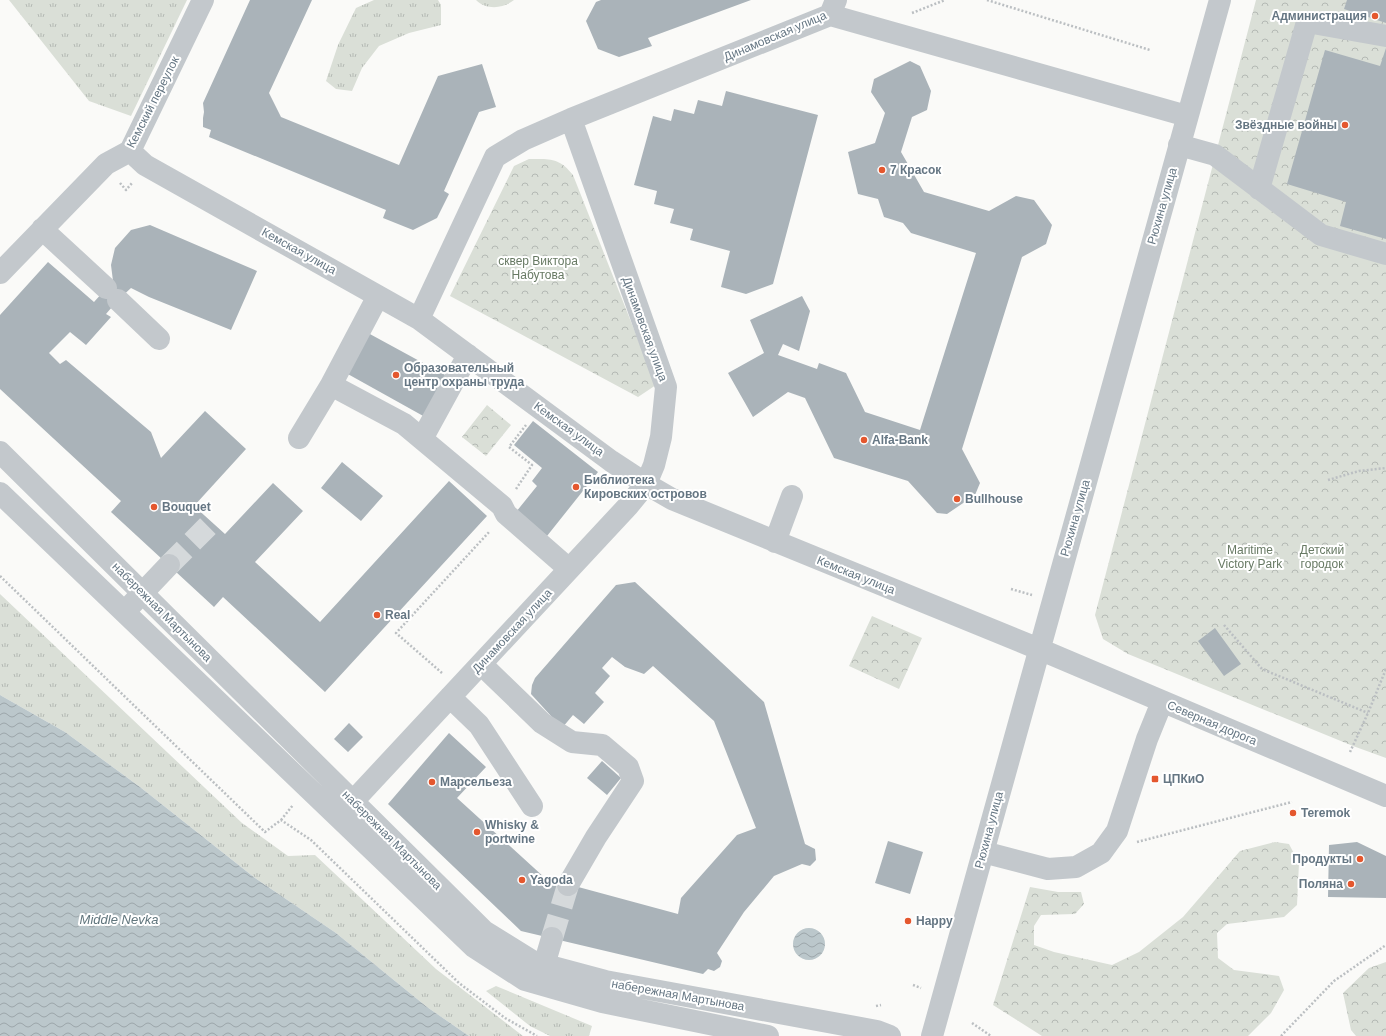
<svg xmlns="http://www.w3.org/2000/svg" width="1386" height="1036" viewBox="0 0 1386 1036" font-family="Arial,sans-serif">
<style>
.grass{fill:url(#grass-tufts)}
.forest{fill:url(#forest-crowns)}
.water{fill:url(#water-waves)}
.building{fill:#aab3b9}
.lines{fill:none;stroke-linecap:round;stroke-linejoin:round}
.minor-tunnel{stroke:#d5d9db;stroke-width:22;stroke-dasharray:22 11;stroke-linecap:butt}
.path{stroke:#bbbfc2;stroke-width:2.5;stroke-dasharray:2 2;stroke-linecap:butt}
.minor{stroke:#c3c8cc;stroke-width:22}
.poi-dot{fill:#e4572e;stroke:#fff;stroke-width:1.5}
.labels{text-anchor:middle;stroke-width:4;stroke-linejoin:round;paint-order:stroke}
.poi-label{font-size:12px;font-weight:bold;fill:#657683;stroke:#fff;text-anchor:start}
.street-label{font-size:12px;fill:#657683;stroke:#fff}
.park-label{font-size:12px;fill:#687a64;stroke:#fff}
.water-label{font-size:13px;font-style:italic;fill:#60757c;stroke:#fff}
</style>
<defs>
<pattern id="grass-tufts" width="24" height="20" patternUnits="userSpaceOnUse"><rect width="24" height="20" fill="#dadfd7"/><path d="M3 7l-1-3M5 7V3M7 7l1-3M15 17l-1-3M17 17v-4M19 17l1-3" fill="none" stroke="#b4b9b4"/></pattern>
<pattern id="forest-crowns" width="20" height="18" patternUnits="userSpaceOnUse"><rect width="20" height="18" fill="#dadfd7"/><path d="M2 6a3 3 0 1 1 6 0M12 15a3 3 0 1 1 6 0" fill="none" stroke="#b4b9b4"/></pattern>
<pattern id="water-waves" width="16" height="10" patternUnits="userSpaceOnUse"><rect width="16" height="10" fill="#bbc7cb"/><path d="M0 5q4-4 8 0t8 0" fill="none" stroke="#9ca6aa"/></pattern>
</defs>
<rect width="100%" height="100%" fill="#fafaf8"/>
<!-- grass -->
<path class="grass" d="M9,0H187L131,116L89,101Z
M374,0H438L441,5V25L409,33L379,46L362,68L352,91L336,89L326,81L338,45L356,8Z
M476,0H514C503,9 486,10 476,0Z
M0,594L242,823L288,856L315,855L436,969L523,1036H469L427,1007L336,933L255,878L140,787L65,732L0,695Z
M496,986L592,1026L589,1036H550L530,1026L486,991Z"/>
<!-- forest -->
<path class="forest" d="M1256,0H1386V758L1353,746L1128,654L1103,639L1095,615Z
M529,159C549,159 559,157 573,175L656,385L638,397L450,296L514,166Z
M487,405L511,425L486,456L462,437Z
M872,616L922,638L899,689L849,666Z
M1275,842L1289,844L1299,863L1297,905L1284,917L1227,924L1217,933L1218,958L1234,970L1279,976L1284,990L1271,1013L1248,1036H1042L993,1005L1030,887L1058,892H1081L1084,904L1075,914L1041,915L1034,926V945L1054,952L1112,965L1139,952L1183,917L1240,851Z
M1386,962V1036H1356L1351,1030L1343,993L1369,968Z"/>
<!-- water -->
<path class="water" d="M0,695L65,732L140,787L255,878L336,933L427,1007L469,1036H0Z
M793 944a16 16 0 1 1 32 0a16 16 0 1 1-32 0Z"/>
<!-- building -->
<path class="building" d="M250,0H312L269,93L281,117L399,165L438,76L482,64L496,107L479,112L444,191L449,194L437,218L413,230L383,218L386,210L209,137L211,130L203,127V118L204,112L203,103Z
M601,0H751L648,38L652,46L619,57L598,49L586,21L596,2Z
M1347,0H1386V23L1344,9Z
M1386,48V239L1340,226L1346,202L1287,184L1325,50L1380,66Z
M910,61L920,66L931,91L927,110L912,117L901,152L924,192L989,211L1016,196L1034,200L1052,225L1046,244L1022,257L962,449L980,483L975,495L947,514L937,513L908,481L834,458L805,398L788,392L753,417L728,373L764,353L750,320L802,296L810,311L799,351L783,344L778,355L817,369L819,363L846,373L865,412L920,430L976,253L911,233L903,223L884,217L878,199L858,194L848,152L875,143L885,113L871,92L874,79Z
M726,91L818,115L773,284L746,294L721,287L730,251L690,240L693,229L670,223L674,209L654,204L657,191L634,185L653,116L671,121L674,109L694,114L698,100L722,106Z
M150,225L257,271L231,330L149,297L131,288L118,300L106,314L111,317L86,345L70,332L49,353L60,364L66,360L151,432L161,458L205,411L246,449L194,506L225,534L273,483L303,511L255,562L320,622L449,481L487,516L325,692L223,597L214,607L111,512L121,501L0,389V315L48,262L94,302L113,281L111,265L115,248L131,230Z
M368,333L447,376L425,417L346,373Z
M533,421L598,472L547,536L516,512L537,486L532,481L542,468L514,445Z
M342,462L383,496L361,521L321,488Z
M635,582L764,702L805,844L815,849L816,860L810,866L802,864L774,876L744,912L717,953L722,961L720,967L714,971L708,969L703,974L521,931L388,804L449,733L486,767L457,798L545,878L678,914L681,898L737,835L756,828L714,721L653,666L644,674L625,667L612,657L602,668L610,676L595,693L604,702L584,724L573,715L562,728L531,694L532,685L535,678L616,585Z
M1215,628L1241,664L1224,676L1198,641Z
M349,723L363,737L348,752L334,739Z
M602,761L621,778L607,795L587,778Z
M888,841L923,852L910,894L875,883Z
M1357,842L1386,856V898L1328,897L1329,845Z"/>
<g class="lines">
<!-- minor-tunnel -->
<path class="minor-tunnel" d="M169,565L212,522
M552,938L568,885"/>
<!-- path -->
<path class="path" d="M987,0L1150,50
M912,13L945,0
M120,183L126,190L132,183
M1328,480L1359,471L1386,468
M516,489L532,465L509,447L526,425
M0,576L265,832L281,820L311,840L459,983L505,1018L537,1036
M1011,589L1032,595
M1224,625L1262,669L1368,713
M442,673L396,633L490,531
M1350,752L1368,713L1386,669
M281,820L293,805
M1137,842L1292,802
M913,985L921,988
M876,1006L881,1005
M972,1023L991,1036
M1281,1036L1334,981L1386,945"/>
<!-- minor -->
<path class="minor" d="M830,15L1187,116
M1179,145L1215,155L1321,235L1386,254
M130,151L145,165L419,319L611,461L646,484L672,499L1039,649L1386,796
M1259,189L1307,22L1386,36
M42,229L106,288
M0,273L106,164L130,151L203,0
M118,300L159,339
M419,319L495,157L523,140L571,119L830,15L836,0
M331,385L378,296
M299,438L331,385L404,424L502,506L506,514L569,569
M422,439L468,355
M0,452L484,931L534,962L605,981L877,1031L890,1036
M0,493L474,947L525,980L602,1002L768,1036
M775,542L792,496
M132,604L169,565
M481,664L542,723L572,742L602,745L628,767L633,781L596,837L568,885
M450,697L479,725L532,806
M343,812L628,506L646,484L654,465L661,437L666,387L571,119
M983,852L1048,869L1076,867L1101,853L1117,831L1147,739L1162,702
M544,965L552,938
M932,1036L1220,0"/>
</g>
<!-- markers -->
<g class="poi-dot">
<circle cx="1375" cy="16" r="4"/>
<circle cx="1345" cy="125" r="4"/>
<circle cx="882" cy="170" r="4"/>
<circle cx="396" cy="375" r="4"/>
<circle cx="864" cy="440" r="4"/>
<circle cx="576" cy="487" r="4"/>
<circle cx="957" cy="499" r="4"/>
<circle cx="154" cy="507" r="4"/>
<circle cx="377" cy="615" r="4"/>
<rect x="1151" y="775" width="8" height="8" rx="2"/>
<circle cx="432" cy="782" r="4"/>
<circle cx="1293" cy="813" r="4"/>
<circle cx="477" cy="832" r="4"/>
<circle cx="1360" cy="859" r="4"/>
<circle cx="522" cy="880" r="4"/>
<circle cx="1351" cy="884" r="4"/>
<circle cx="908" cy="921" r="4"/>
</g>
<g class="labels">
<!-- poi labels -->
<g class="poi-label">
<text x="1367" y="20" text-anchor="end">Администрация</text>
<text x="1337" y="129" text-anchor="end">Звёздные войны</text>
<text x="890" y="174">7 Красок</text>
<text x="404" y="372">Образовательный<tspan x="404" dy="14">центр охраны труда</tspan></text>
<text x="872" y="444">Alfa-Bank</text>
<text x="584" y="484">Библиотека<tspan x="584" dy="14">Кировских островов</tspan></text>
<text x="965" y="503">Bullhouse</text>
<text x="162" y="511">Bouquet</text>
<text x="385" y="619">Real</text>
<text x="1163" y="783">ЦПКиО</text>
<text x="440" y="786">Марсельеза</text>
<text x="1301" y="817">Teremok</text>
<text x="485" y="829">Whisky &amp;<tspan x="485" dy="14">portwine</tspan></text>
<text x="1352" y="863" text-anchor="end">Продукты</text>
<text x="530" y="884">Yagoda</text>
<text x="1343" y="888" text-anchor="end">Поляна</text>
<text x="916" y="925">Happy</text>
</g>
<!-- street labels -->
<g class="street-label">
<text transform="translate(775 36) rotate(-23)" y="4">Динамовская улица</text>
<text transform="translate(153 102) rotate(-63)" y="4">Кемский переулок</text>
<text transform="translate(1162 206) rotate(-74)" y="4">Рюхина улица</text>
<text transform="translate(299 251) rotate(29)" y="4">Кемская улица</text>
<text transform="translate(645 329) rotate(70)" y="4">Динамовская улица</text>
<text transform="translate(569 429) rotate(36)" y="4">Кемская улица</text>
<text transform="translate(1075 518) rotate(-74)" y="4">Рюхина улица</text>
<text transform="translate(856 575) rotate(22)" y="4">Кемская улица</text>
<text transform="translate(162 612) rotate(45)" y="4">набережная Мартынова</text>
<text transform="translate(512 631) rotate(-47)" y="4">Динамовская улица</text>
<text transform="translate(1212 723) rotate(23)" y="4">Северная дорога</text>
<text transform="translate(989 830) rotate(-75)" y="4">Рюхина улица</text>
<text transform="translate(392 840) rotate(45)" y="4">набережная Мартынова</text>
<text transform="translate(678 995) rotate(10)" y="4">набережная Мартынова</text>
</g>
<!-- park labels -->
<g class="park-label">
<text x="538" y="265">сквер Виктора<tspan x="538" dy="14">Набутова</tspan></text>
<text x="1250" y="554">Maritime<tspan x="1250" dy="14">Victory Park</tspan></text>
<text x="1322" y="554">Детский<tspan x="1322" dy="14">городок</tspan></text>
</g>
<!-- water labels -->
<g class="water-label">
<text x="119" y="924">Middle Nevka</text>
</g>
</g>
</svg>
